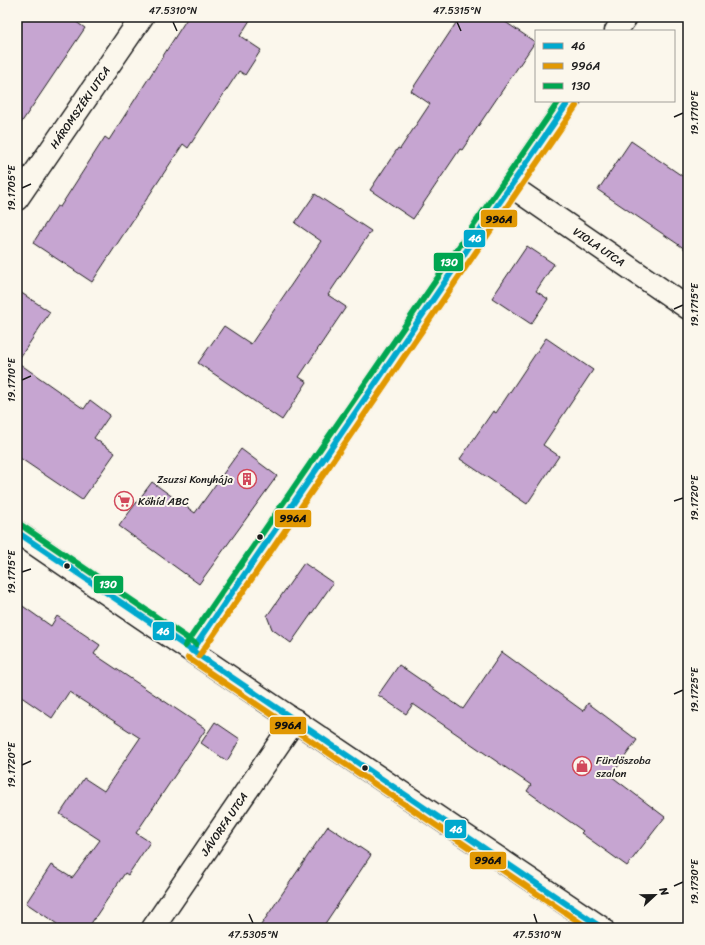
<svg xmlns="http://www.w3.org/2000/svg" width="705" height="945" viewBox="0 0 705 945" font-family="Sriracha,sans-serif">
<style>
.building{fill:#c6a5d1;stroke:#1c1c1c}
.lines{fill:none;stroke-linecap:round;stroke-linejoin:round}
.minor-casing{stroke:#1c1c1c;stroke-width:25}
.tertiary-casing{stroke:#1c1c1c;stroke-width:25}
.secondary-casing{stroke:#1c1c1c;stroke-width:25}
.minor{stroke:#fbf7ec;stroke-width:22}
.tertiary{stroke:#fbf7ec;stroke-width:22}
.secondary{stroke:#fbf7ec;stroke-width:22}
.bus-1-casing{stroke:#fbf7ec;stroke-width:9}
.bus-2-casing{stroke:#fbf7ec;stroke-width:9}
.bus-3-casing{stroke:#fbf7ec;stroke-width:9}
.bus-1{stroke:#00a9ce;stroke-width:6}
.bus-2{stroke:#e19803;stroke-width:6}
.bus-3{stroke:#00a651;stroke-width:6}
.ticks{fill:none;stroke:#1c1c1c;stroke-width:1.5}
.bus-dot{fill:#1c1c1c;stroke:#fbf7ec;stroke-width:1.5}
.labels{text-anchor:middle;stroke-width:4;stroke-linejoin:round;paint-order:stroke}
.street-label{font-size:11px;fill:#1c1c1c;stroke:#fbf7ec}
.poi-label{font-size:11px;fill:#1c1c1c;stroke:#fbf7ec;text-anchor:start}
.line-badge{stroke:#fbf7ec;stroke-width:1.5}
.badge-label{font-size:11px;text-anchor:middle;font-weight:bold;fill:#fff}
.pale-badge-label{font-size:11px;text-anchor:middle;font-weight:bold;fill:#111}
.neatline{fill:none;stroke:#1c1c1c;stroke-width:1.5}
.ticks-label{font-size:10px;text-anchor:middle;fill:#1c1c1c}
</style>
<rect width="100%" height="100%" fill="#fbf7ec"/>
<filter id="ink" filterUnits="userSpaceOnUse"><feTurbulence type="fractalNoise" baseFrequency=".025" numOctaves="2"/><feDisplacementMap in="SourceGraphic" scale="8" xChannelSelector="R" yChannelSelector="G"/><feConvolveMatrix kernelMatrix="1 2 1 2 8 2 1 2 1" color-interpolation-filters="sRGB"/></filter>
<g filter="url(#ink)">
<!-- building -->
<path class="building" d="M25,17H69L85,28L17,129V28Z
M188,17H252L240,36L261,50L245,75L239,71L188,148L183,144L92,282L33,243L57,206L60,207L105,137L109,140Z
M460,17H498L535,42L462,150L460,149L413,219L370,190L398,148L400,149L430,104L411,91Z
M631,141L688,180V251L598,190Z
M315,194L371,231L328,295L346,307L299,377L307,382L282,420L198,363L224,326L251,344L321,241L295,223Z
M527,246L554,264L536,291L548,299L531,324L492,298Z
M17,290L50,312L17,362L84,409L90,400L110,415L94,438L115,453L82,500L17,456Z
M546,338L593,370L543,445L559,456L527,504L460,459L493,411L496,413Z
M241,449L277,476L199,584L119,526L152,482L195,513Z
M304,563L333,583L291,643L272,629L267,616Z
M17,602L51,626L57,616L100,645L94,654L206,729L136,833L150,842L128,875L125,873L88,928H63L26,903L51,865L72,878L100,840L60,814L84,778L104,791L140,738L69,692L52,718L17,694Z
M502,652L583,711L588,703L637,740L611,776L665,817L627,866L581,833L583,831L527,791L531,785L413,704L406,714L378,695L399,665L463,709Z
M215,722L240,739L227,761L201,743Z
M328,826L371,855L322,928H259Z"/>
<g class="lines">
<defs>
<g id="minor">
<path id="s1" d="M511,186L688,308"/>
<path id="s2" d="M17,199L142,17"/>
<path id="s3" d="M153,928L295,720"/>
</g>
<path id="tertiary" d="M616,31L626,17
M192,651L569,101"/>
<path id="secondary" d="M17,532L141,617L602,928"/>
</defs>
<!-- minor casing -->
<use href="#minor" class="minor-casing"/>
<!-- tertiary casing -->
<use href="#tertiary" class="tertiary-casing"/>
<!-- secondary casing -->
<use href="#secondary" class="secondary-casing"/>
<!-- minor -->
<use href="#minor" class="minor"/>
<!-- tertiary -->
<use href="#tertiary" class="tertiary"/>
<!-- secondary -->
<use href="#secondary" class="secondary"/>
<defs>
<path id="bus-1" d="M17,532L602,928
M192,651L569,101"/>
<path id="bus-2" d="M199,656L576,106
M188,658L588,928"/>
<path id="bus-3" d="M21,525L196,644
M185,646L559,101"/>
</defs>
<!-- bus-1 casing -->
<use href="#bus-1" class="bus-1-casing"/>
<!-- bus-2 casing -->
<use href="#bus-2" class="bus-2-casing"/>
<!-- bus-3 casing -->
<use href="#bus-3" class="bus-3-casing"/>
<!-- bus-1 -->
<use href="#bus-1" class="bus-1"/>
<!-- bus-2 -->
<use href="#bus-2" class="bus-2"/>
<!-- bus-3 -->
<use href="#bus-3" class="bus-3"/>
</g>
</g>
<!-- ticks -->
<path class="ticks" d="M173,22L177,31M457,22L461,31M674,117L683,113M22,188L31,184M674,309L683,305M22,380L31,376M674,501L683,498M22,572L31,569M674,694L683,690M22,765L31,761M674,886L683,882M249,914L253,923M534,914L537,923"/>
<!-- icons -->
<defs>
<symbol id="building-ring" viewBox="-11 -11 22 22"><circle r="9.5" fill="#fbf7ec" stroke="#d1495b" stroke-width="1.5"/><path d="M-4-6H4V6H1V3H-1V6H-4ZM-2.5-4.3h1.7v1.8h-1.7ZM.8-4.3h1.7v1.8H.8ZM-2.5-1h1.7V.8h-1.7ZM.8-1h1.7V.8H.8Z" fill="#d1495b"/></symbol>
<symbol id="supermarket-ring" viewBox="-11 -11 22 22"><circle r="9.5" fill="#fbf7ec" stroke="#d1495b" stroke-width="1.5"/><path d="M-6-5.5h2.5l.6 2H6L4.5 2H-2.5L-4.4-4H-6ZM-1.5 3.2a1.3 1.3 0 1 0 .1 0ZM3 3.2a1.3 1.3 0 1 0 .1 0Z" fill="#d1495b"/></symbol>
<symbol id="shop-ring" viewBox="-11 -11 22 22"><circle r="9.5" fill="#fbf7ec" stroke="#d1495b" stroke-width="1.5"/><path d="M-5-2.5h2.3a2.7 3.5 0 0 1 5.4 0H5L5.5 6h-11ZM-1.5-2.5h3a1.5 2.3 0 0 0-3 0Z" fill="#d1495b"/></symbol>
</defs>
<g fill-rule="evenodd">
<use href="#building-ring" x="236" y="468" width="22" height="22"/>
<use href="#supermarket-ring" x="113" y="490" width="22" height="22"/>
<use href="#shop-ring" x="571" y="755" width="22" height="22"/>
</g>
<!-- markers -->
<g class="bus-dot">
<circle cx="260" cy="537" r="3.5"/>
<circle cx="67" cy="566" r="3.5"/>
<circle cx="365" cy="768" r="3.5"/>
</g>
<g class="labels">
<!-- street labels -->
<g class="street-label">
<text dy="4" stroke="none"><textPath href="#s2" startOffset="111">HÁROMSZÉKI UTCA</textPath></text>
<text dy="4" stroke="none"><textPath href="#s1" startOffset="107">VIOLA UTCA</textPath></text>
<text dy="4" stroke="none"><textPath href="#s3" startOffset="126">JÁVORFA UTCA</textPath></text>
</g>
<!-- poi labels -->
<g class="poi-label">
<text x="233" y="483" text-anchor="end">Zsuzsi Konyhája</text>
<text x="138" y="505">Kőhíd ABC</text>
<text x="596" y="764">Fürdőszoba<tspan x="596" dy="13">szalon</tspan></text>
</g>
</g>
<g class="line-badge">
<rect x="480" y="209" width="38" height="19" rx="4" fill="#e19803"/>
<rect x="463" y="229" width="23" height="19" rx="4" fill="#00a9ce"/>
<rect x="433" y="252" width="31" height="20" rx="4" fill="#00a651"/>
<rect x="274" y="509" width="38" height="19" rx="4" fill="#e19803"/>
<rect x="93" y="575" width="31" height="19" rx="4" fill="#00a651"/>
<rect x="152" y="621" width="23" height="20" rx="4" fill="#00a9ce"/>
<rect x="269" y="716" width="38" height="19" rx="4" fill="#e19803"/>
<rect x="444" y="819" width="23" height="20" rx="4" fill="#00a9ce"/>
<rect x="469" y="851" width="38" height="19" rx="4" fill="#e19803"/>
</g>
<g class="badge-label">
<text x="475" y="242">46</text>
<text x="449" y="266">130</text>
<text x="108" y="588">130</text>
<text x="163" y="635">46</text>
<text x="456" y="833">46</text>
</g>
<g class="pale-badge-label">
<text x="499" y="223">996A</text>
<text x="293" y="522">996A</text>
<text x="288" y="729">996A</text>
<text x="488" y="864">996A</text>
</g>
<!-- margin -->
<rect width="705" height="945" fill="none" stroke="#fbf7ec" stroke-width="44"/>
<!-- legend -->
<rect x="535" y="30" width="140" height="72" fill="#fbf7ec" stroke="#a29f99"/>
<rect x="543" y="43" width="20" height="6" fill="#00a9ce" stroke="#a29f99"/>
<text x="571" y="50" font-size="12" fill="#1c1c1c">46</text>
<rect x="543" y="63" width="20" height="6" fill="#e19803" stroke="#a29f99"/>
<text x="571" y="70" font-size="12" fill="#1c1c1c">996A</text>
<rect x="543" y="83" width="20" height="6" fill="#00a651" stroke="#a29f99"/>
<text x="571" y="90" font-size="12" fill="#1c1c1c">130</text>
<!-- north arrow -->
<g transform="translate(655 895) rotate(68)" stroke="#fbf7ec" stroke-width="3" paint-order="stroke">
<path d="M0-3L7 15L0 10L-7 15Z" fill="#1c1c1c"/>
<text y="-6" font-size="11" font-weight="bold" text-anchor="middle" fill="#1c1c1c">N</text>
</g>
<rect x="22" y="22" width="661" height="901" class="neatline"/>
<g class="ticks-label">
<text x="173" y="14">47.5310°N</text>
<text x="457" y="14">47.5315°N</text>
<text transform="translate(694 113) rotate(-90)" y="4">19.1710°E</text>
<text transform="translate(11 188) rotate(-90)" y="4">19.1705°E</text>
<text transform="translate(694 305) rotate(-90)" y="4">19.1715°E</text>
<text transform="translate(11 380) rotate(-90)" y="4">19.1710°E</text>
<text transform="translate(694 498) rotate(-90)" y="4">19.1720°E</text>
<text transform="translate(11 572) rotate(-90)" y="4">19.1715°E</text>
<text transform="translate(694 690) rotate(-90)" y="4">19.1725°E</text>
<text transform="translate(11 765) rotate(-90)" y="4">19.1720°E</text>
<text transform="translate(694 882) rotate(-90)" y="4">19.1730°E</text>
<text x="253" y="938">47.5305°N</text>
<text x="537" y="938">47.5310°N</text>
</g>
</svg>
